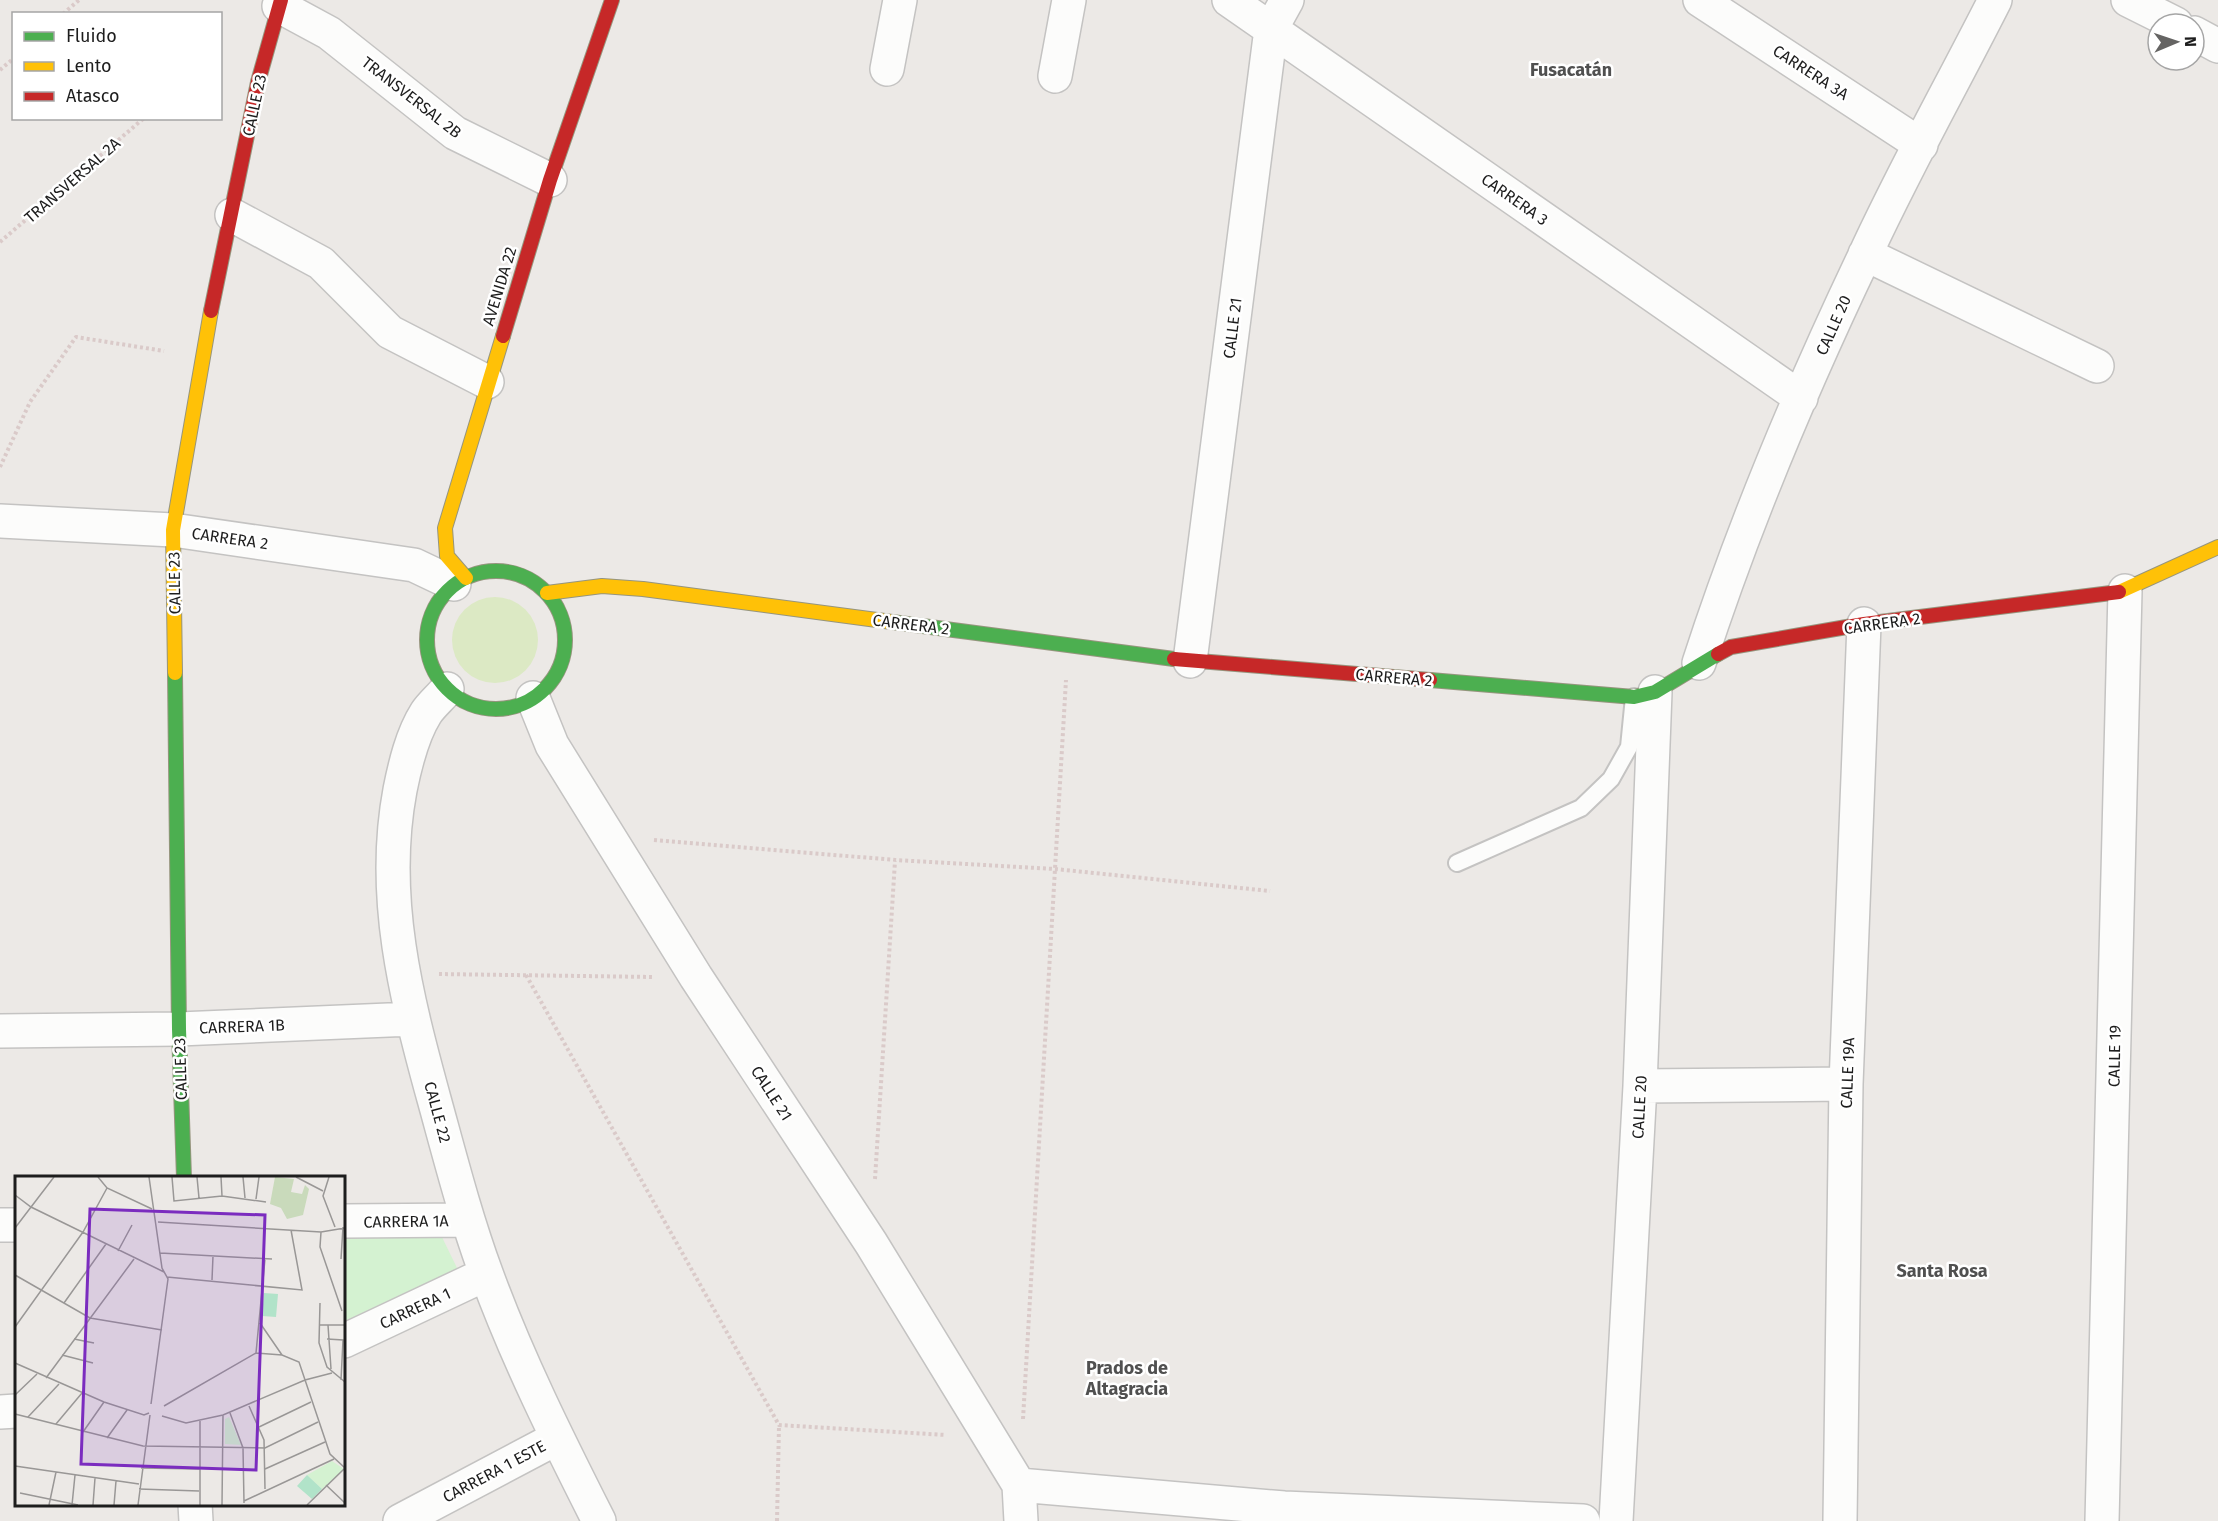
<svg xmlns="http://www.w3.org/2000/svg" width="2218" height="1521" viewBox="0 0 2218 1521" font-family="'Fira Sans',sans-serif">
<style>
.grass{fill:#dce9c4}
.park{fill:#d4f2d1}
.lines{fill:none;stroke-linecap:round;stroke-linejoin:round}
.lane-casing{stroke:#c4c3c2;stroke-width:20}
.street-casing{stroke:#c4c3c2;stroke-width:36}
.fast-casing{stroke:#96957e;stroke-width:16}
.slow-casing{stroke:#96957e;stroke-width:16}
.jam-casing{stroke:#96957e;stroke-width:16}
.path{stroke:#dacac9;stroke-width:4;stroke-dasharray:3 3;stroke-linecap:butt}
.lane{stroke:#fcfcfb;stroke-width:16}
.street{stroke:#fcfcfb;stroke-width:33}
.fast{stroke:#4caf50;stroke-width:14}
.slow{stroke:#ffc107;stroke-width:14}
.jam{stroke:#c62828;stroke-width:14}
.labels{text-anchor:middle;stroke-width:5;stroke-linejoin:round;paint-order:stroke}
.street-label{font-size:16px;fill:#1d1d1d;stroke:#fff}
.neighbourhood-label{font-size:18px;font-weight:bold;fill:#505050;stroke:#fff}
.inset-road{fill:none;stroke:#999796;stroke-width:1.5}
.view{fill:#7b2cbf;fill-opacity:0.15;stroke:#7b2cbf;stroke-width:3}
.inset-edge{fill:none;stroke:#1d1d1d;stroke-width:3}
</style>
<rect width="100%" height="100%" fill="#ece9e6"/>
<!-- grass -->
<path class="grass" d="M452 640a43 43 0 1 1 86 0a43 43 0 1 1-86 0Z"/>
<!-- park -->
<path class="park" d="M440,1233L459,1272L344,1326V1236Z"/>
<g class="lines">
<defs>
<path id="lane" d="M1457,863L1581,808L1611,779L1629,747L1634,697"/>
<path id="street" d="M1229,0L1801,398
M1700,0L1921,145
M2128,0L2176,24
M279,6L329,33L455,133L550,180
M2194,33L2218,46
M887,69L900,0
M1055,76L1069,0
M232,215L321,263L390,332L487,382
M1865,254L2097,366
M0,521L173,530L414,565L454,584
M1190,661L1271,29L1287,0
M1699,663C1744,524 1802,387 1865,255C1905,168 1952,85 1995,0
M447,689C441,697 432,704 426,713C412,735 405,765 400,790C380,896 406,997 434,1099C450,1157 465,1216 486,1273C517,1358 558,1440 599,1521
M533,698L552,745L696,977L871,1243L1019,1485L1021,1521
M0,1031L179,1029L412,1019
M1640,1086L1846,1084
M344,1221L468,1220
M0,1225H16
M344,1341L486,1274
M0,1412L16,1411
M1019,1485L1284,1508L1583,1521
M195,1504L196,1521
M400,1521L557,1438
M1616,1521L1640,1086L1655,692
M1840,1521L1846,1084L1864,624
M2102,1521L2125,591"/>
<path id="fast" d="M427 640a69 69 0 1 1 138 0a69 69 0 1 1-138 0Z
M892,622L1174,659
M175,673L179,1029L184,1178
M1430,680L1634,697L1655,692L1718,654"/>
<path id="slow" d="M466,578L447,556L445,528L503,336
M2119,592L2218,547
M547,593L602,586L643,589L892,622
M175,673L173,530L211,311"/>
<path id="jam" d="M211,311L258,82L281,0
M503,336L550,180L612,0
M1718,654L1731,647L1864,624L2119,592
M1174,659L1430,680"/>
</defs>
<!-- lane casing -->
<use href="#lane" class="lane-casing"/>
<!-- street casing -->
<use href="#street" class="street-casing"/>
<!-- fast casing -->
<use href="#fast" class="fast-casing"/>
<!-- slow casing -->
<use href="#slow" class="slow-casing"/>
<!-- jam casing -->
<use href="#jam" class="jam-casing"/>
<!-- path -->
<path class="path" d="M63,14L79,0
M0,70L14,58
M0,242L144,118
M0,467L30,402L76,337L164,351
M654,840L895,860L1055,869L1270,891
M439,974L653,977
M526,975L779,1425L946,1435
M875,1179L895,861
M1023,1419L1066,680
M777,1521L779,1425"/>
<!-- lane -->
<use href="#lane" class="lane"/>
<!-- street -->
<use href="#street" class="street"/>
<!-- fast -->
<use href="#fast" class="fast"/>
<!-- slow -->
<use href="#slow" class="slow"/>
<!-- jam -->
<use href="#jam" class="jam"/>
</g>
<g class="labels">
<!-- street labels -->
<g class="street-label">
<text transform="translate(1811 72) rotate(33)" y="6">CARRERA 3A</text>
<text transform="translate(412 97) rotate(38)" y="6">TRANSVERSAL 2B</text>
<text transform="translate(254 105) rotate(-78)" y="6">CALLE 23</text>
<text transform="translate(72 180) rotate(-41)" y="6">TRANSVERSAL 2A</text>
<text transform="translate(1515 199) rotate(35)" y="6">CARRERA 3</text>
<text transform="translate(499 286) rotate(-73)" y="6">AVENIDA 22</text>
<text transform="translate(1833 325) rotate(-66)" y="6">CALLE 20</text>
<text transform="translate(1232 328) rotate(-83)" y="6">CALLE 21</text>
<text transform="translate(230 538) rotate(8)" y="6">CARRERA 2</text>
<text transform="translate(174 583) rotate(-91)" y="6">CALLE 23</text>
<text transform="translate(1882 623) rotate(-8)" y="6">CARRERA 2</text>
<text transform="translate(911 624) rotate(7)" y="6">CARRERA 2</text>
<text transform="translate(1394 677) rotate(5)" y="6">CARRERA 2</text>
<text transform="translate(242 1026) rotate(-2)" y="6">CARRERA 1B</text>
<text transform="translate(2114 1056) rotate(-89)" y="6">CALLE 19</text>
<text transform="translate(180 1069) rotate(-92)" y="6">CALLE 23</text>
<text transform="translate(1847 1073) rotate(-88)" y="6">CALLE 19A</text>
<text transform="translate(772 1093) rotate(57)" y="6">CALLE 21</text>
<text transform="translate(1639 1107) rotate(-87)" y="6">CALLE 20</text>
<text transform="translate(438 1112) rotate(75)" y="6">CALLE 22</text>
<text transform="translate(406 1221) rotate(-1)" y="6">CARRERA 1A</text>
<text transform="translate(415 1308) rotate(-25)" y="6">CARRERA 1</text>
<text transform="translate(494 1471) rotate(-28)" y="6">CARRERA 1 ESTE</text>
</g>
<!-- neighbourhood labels -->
<g class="neighbourhood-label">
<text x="1571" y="76">Fusacatán</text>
<text x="1942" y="1277">Santa Rosa</text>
<text x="1127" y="1374">Prados de<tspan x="1127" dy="21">Altagracia</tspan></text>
</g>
</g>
<!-- overview -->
<g transform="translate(15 1176)">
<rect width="330" height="330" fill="#ece9e6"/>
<path d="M260,1L279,3L276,16L287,18L290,9L294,13L288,39L272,43L266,32L255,28Z" fill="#c9dabb"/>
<path d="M214,241L226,269L210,268V243ZM317,285L329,293L307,313L292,299Z" fill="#d4f2d1"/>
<path d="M249,117L263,118L261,141L247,140ZM292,299L307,313L297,323L282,310Z" fill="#b1e3c9"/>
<path class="inset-road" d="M83,1L92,12L137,33M134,1L147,92L153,103L136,228M157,1L159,25L207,20L251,26M182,1L184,22M206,1L207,20M228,1L230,22M281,1L308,15M314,1L308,20L320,51M0,19L16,31L149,96M241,23L244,1M143,46L306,56L330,52M0,52L39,1M306,56L305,71L327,135M103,75L117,49M145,77L257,83M326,83L328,51M0,99L75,142L147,154M152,101L287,114L276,54M197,104L198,80M49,127L91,68M305,127L304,167L312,191L330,206M245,147L267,179M304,149H330M313,149L316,193M0,151L68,56L92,12M59,163L79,167M312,163L328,164L326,204M241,177L250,83M47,179L78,187M0,187L89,226L129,239L134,237M31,202L119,83M0,219L22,198M149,230L241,177L267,179L284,186L315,278L330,292L292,329M234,230L249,264L250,313M215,237L228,272L229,327M0,238L128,270L250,272L303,246M147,240L171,247L208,239L290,204L317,197M13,241L44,208M185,245V329M41,248L67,217M244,251L296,226M68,256L89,226M92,262L112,234M0,290L124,308M126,292L185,293M250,293L310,266M311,309L330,327M124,313L184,315M5,317L63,329M229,325L319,283M34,329L41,296M57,329L60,299M78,329L80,302M99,329L101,305M123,329L135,239M207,329L208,239"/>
<path class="view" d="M75,33L250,39L241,294L66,288Z"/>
<rect width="330" height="330" class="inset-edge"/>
</g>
<!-- legend -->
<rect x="12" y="12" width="210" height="108" fill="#ffffff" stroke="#a5a5a5" stroke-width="1.5"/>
<rect x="24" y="32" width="30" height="9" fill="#4caf50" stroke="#a5a5a5" stroke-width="1.5"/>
<text x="66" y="42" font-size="18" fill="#1d1d1d">Fluido</text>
<rect x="24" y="62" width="30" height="9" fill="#ffc107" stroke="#a5a5a5" stroke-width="1.5"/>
<text x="66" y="72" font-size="18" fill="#1d1d1d">Lento</text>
<rect x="24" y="92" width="30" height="9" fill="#c62828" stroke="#a5a5a5" stroke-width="1.5"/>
<text x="66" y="102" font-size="18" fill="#1d1d1d">Atasco</text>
<!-- north arrow -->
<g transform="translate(2176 42) rotate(88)"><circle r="28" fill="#ffffff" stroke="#a5a5a5" stroke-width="1.5"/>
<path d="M0-4.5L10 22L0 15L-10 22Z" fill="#656463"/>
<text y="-9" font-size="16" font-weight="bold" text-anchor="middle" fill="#1d1d1d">N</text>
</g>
</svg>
